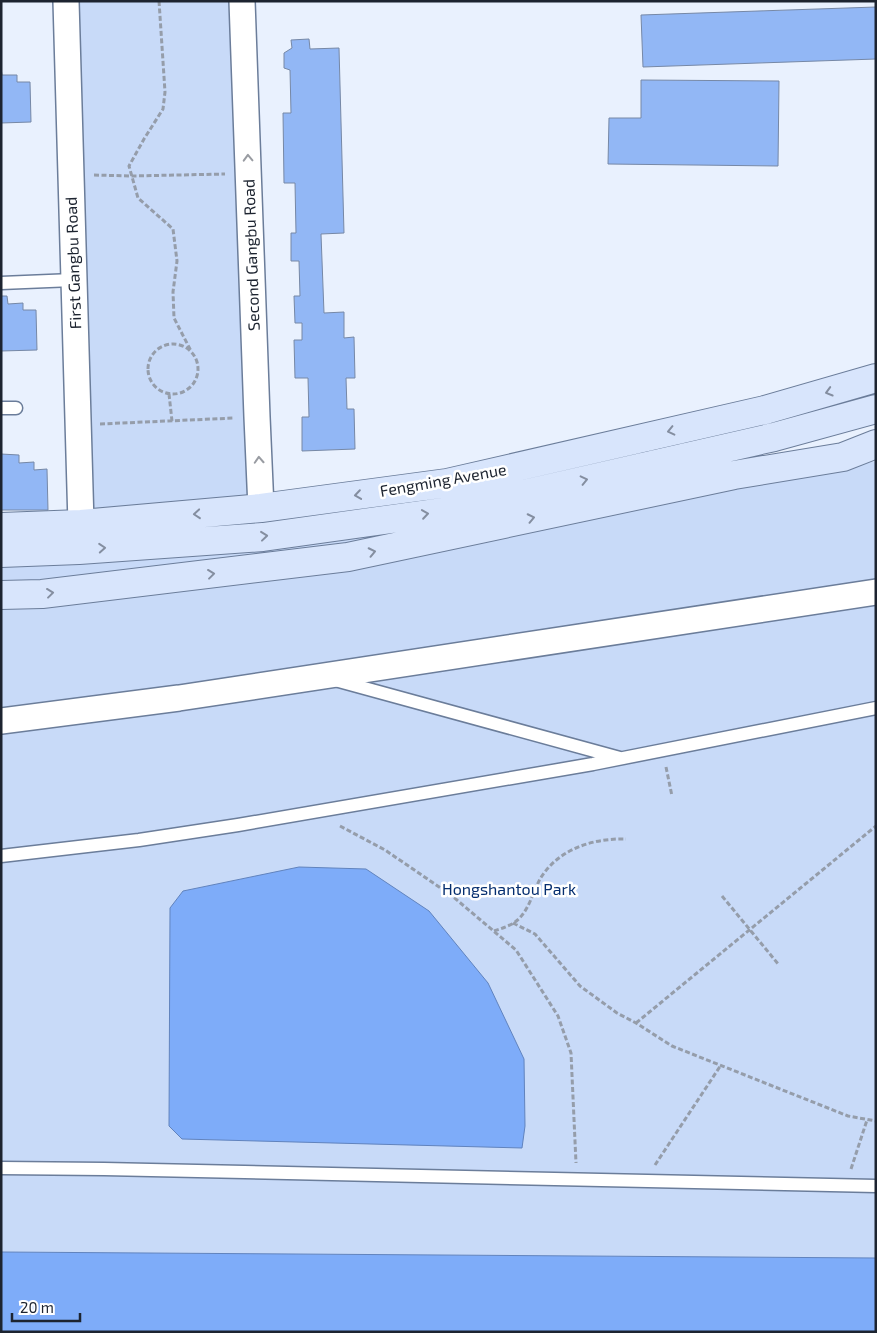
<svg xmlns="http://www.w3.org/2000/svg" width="877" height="1333" viewBox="0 0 877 1333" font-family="'Exo 2',sans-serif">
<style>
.green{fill:#c8daf8}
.water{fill:#7eacf9;stroke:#6183bd}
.building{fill:#92b7f5;stroke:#7688a6}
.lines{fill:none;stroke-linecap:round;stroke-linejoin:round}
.lane-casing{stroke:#6b7d9a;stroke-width:15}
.street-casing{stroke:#6b7d9a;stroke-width:28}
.secondary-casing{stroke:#6b7d9a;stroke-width:30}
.path{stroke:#959daa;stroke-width:3;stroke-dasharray:5 2.5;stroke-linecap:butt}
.lane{stroke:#fff;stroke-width:12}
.street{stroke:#fff;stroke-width:25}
.secondary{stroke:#d8e5fc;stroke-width:28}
.oneway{stroke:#999ca2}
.oneway2{stroke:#848ea0}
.labels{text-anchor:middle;stroke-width:5;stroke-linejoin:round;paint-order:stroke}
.street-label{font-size:16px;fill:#1d2430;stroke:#fff}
.park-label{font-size:16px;fill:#052e6f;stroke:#fff}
</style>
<rect width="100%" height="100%" fill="#e9f1fe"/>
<!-- green -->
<path class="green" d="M66,1H242L261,508L81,524Z
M876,461V1258L1,1252V542L587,519Z"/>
<!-- water -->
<path class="water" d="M299,867L366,869L429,911L488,983L524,1059L525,1126L522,1148L182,1139L169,1126L170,908L183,891Z
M1,1252L876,1258V1332H1Z"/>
<!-- building -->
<path class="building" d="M876,7V59L643,67L641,15Z
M309,39L310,49L339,48L344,233L321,234L324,313L344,312V338L354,337L355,378H346L347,409H354L355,449L302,451V417H309L308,378H295L294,340H302V323H295L294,296H300L299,261H291V233H296L295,183H284L283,113H291L290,70L284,68V53L292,48L291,40Z
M1,68L2,75H17V82H30L31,122L1,123Z
M641,80L779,81L778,166L608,164L609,118H641Z
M1,296H7L8,304L23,303V310H36L37,350L1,351Z
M1,454L19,455V463L34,462V470L47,469L48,510H1Z"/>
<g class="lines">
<defs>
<path id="lane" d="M1,283L73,280
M1,408H16
M335,680L620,758
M1,856L139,840L238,825L593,764L876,708
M1,1168L104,1169L876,1186"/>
<path id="street" d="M66,1L81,524
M242,1L257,417L261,508
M1,721L179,698L876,592"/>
<path id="secondary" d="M1,527L81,524L261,508L447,483L765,410L876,378
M1,553L79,550L263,537L449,511L774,437L876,409
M1,595L42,594L348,557L734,475L843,457L876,444"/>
</defs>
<!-- lane casing -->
<use href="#lane" class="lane-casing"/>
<!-- street casing -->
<use href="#street" class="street-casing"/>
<!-- secondary casing -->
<use href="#secondary" class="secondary-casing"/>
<!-- path -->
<path class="path" d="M159,1L165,92L163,109L144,139L129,166L138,198L173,229L177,261L173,292L174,318L191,351
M94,175L132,176L225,174
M148 369a25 25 0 1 1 50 0a25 25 0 1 1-50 0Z
M169,394L172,421
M100,424L234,418
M666,767L672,796
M340,826L385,850L451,895L516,950L558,1016L571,1053L576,1163
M722,896L779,965
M513,923L535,934L580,986L617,1013L636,1023L672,1046L848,1116L876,1121
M494,931C500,929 506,927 512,924C528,915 532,894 540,879C558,849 593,838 626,839
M636,1023L876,826
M655,1165L721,1065
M851,1169L867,1120"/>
<!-- lane -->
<use href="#lane" class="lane"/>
<!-- street -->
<use href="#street" class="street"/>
<!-- secondary -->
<use href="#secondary" class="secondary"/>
</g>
<!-- one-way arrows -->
<defs><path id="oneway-chevron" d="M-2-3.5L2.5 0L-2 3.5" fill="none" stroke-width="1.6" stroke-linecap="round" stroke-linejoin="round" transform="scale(1.25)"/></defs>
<g class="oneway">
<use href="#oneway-chevron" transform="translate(248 158) rotate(-92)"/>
<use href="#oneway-chevron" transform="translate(259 460) rotate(-93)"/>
</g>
<g class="oneway2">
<use href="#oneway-chevron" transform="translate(829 392) rotate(164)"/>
<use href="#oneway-chevron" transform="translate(671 431) rotate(167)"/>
<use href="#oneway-chevron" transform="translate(584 480) rotate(-13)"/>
<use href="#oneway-chevron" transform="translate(358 495) rotate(172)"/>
<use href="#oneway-chevron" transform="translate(197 514) rotate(175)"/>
<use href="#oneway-chevron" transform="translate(425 514) rotate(-8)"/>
<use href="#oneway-chevron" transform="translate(531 518) rotate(-12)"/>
<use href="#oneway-chevron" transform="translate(264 536) rotate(-6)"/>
<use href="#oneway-chevron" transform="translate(102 548) rotate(-4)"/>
<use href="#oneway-chevron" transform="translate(372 552) rotate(-12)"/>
<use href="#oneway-chevron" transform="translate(211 574) rotate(-7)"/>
<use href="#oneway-chevron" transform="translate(50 593) rotate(-7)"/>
</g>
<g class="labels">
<!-- street labels -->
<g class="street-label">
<text transform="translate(251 255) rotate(-92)" y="6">Second Gangbu Road</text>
<text transform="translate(73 263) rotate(-92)" y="6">First Gangbu Road</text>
<text transform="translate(443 480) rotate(-10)" y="6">Fengming Avenue</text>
</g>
<!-- park labels -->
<g class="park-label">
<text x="509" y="895">Hongshantou Park</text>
</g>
</g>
<!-- border -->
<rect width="877" height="1333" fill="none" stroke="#1d2430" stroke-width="5"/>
<!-- scale -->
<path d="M12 1313v8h68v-8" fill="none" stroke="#1d2430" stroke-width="2.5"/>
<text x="20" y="1313" font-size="15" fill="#1d2430" stroke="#ffffff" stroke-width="4" paint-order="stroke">20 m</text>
</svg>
